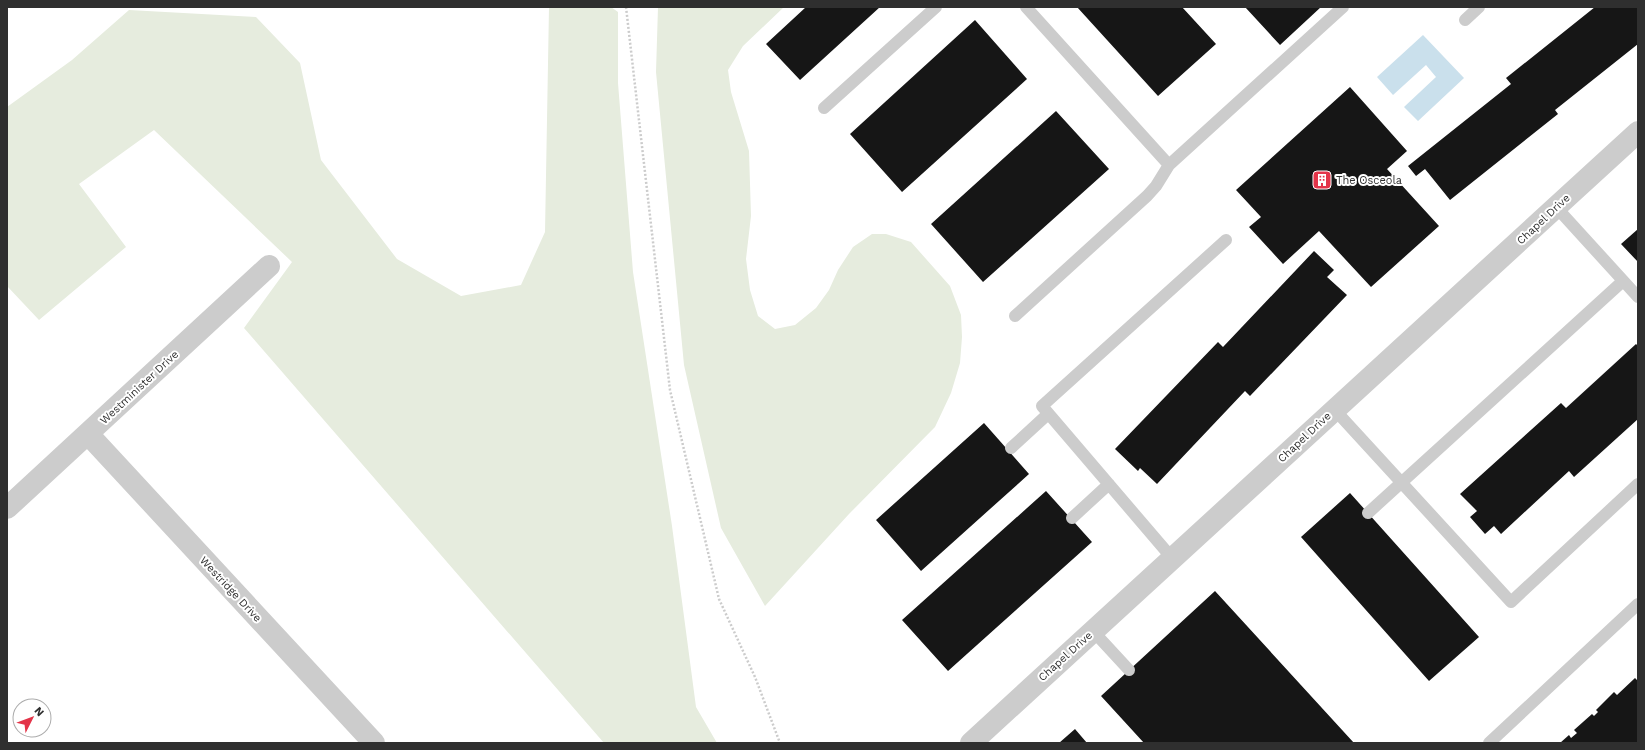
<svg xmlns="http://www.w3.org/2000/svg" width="1645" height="750" viewBox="0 0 1645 750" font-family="'Work Sans',sans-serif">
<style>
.green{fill:#e6ecde}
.water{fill:#cae0ec}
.building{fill:#161616}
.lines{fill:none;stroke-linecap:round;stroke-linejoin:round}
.path{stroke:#ccc;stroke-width:2.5;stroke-dasharray:2 2;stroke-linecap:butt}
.lane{stroke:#ccc;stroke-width:12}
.street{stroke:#ccc;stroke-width:22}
.labels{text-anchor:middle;stroke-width:4;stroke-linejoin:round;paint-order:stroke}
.poi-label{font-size:11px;fill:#2f2f2f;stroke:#fff;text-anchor:start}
.street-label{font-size:11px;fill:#2f2f2f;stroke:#fff}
</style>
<rect width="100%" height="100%" fill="#fff"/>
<!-- green -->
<path class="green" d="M549,7H611L618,12V83L633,272L672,526L696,707L717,743H604L244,328L292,262L154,130L79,184L126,247L39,320L7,286V107L72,60L129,10L256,17L300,63L321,160L397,259L461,296L521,285L545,232Z
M658,7H784L743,46L728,70L731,92L749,151L751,216L746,259L750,290L758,316L775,329L795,325L816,308L829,290L838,270L853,247L872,234H886L911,242L950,286L961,315L962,337L960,363L951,393L935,427L849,514L765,606L721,528L684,365L656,72Z"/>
<!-- water -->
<path class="water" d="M1423,35L1464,78L1418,121L1404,107L1436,77L1426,65L1393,95L1377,77Z"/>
<!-- building -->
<path class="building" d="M806,7H880L800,80L766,44Z
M1077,7H1182L1216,44L1158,96Z
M1245,7H1321L1280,45Z
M1595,7H1638V44L1555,110L1558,114L1450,200L1425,169L1416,176L1408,166L1511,84L1506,78Z
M975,20L1027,79L902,192L850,134Z
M1350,87L1407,151L1387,169L1439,226L1371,287L1319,231L1283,264L1249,227L1261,217L1236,190Z
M1056,111L1109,169L983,282L931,224Z
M1638,229V262L1621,244Z
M1314,251L1334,270L1327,277L1347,295L1250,396L1245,391L1157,484L1140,468L1138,471L1115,449L1218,342L1223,347Z
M1636,344L1638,346V419L1574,477L1569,471L1501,534L1494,526L1485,534L1470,517L1477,511L1460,494L1561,403L1566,408Z
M984,423L1029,474L921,571L876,520Z
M1046,491L1092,542L948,671L902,620Z
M1350,493L1479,637L1429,681L1301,537Z
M1215,591L1354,743H1144L1101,696Z
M1635,678L1638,681V743H1560L1569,735L1571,738L1577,733L1574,730L1592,714L1594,716L1598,712L1596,710L1614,692L1617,695Z
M1075,729L1087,743H1059Z"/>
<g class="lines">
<!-- path -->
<path class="path" d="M626,7L670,390L719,599L755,677L780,743"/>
<!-- lane -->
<path class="lane" d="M1026,7L1169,165
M1465,20L1479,7
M824,108L936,7
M1556,207L1638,297
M1015,316L1147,196L1156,186L1169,165L1343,7
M1334,409L1511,602L1638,484
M1011,448L1048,414
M1368,513L1623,281
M1072,518L1109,484
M1172,558L1042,406L1226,240
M1093,631L1129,670
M1489,743L1638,604"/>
<!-- street -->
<path class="street" d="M88,434L374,743
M7,508L269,266
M971,743L1638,132"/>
</g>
<!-- icons -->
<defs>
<symbol id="building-square" viewBox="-11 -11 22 22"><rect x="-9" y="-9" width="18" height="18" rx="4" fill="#e33449" stroke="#fff"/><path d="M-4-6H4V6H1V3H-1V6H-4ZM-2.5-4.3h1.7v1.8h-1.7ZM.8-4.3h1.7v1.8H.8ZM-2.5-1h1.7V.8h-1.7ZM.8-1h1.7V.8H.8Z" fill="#fff"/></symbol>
</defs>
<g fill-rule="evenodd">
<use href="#building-square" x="1311" y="169" width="22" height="22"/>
</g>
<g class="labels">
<!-- poi labels -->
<g class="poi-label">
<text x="1336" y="184">The Osceola</text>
</g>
<!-- street labels -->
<g class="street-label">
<text transform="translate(1543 219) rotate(-43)" y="4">Chapel Drive</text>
<text transform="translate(139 387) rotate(-43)" y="4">Westminister Drive</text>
<text transform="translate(1304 437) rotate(-43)" y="4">Chapel Drive</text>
<text transform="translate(231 589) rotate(47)" y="4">Westridge Drive</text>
<text transform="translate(1065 656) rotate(-42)" y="4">Chapel Drive</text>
</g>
</g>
<!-- border -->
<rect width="1645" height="750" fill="none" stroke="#2f2f2f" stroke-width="16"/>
<!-- north arrow -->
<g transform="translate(32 718) rotate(48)"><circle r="19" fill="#ffffff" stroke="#acacac"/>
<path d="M0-3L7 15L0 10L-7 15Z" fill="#e33449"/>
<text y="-6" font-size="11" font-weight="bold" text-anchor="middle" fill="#2f2f2f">N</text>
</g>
</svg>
